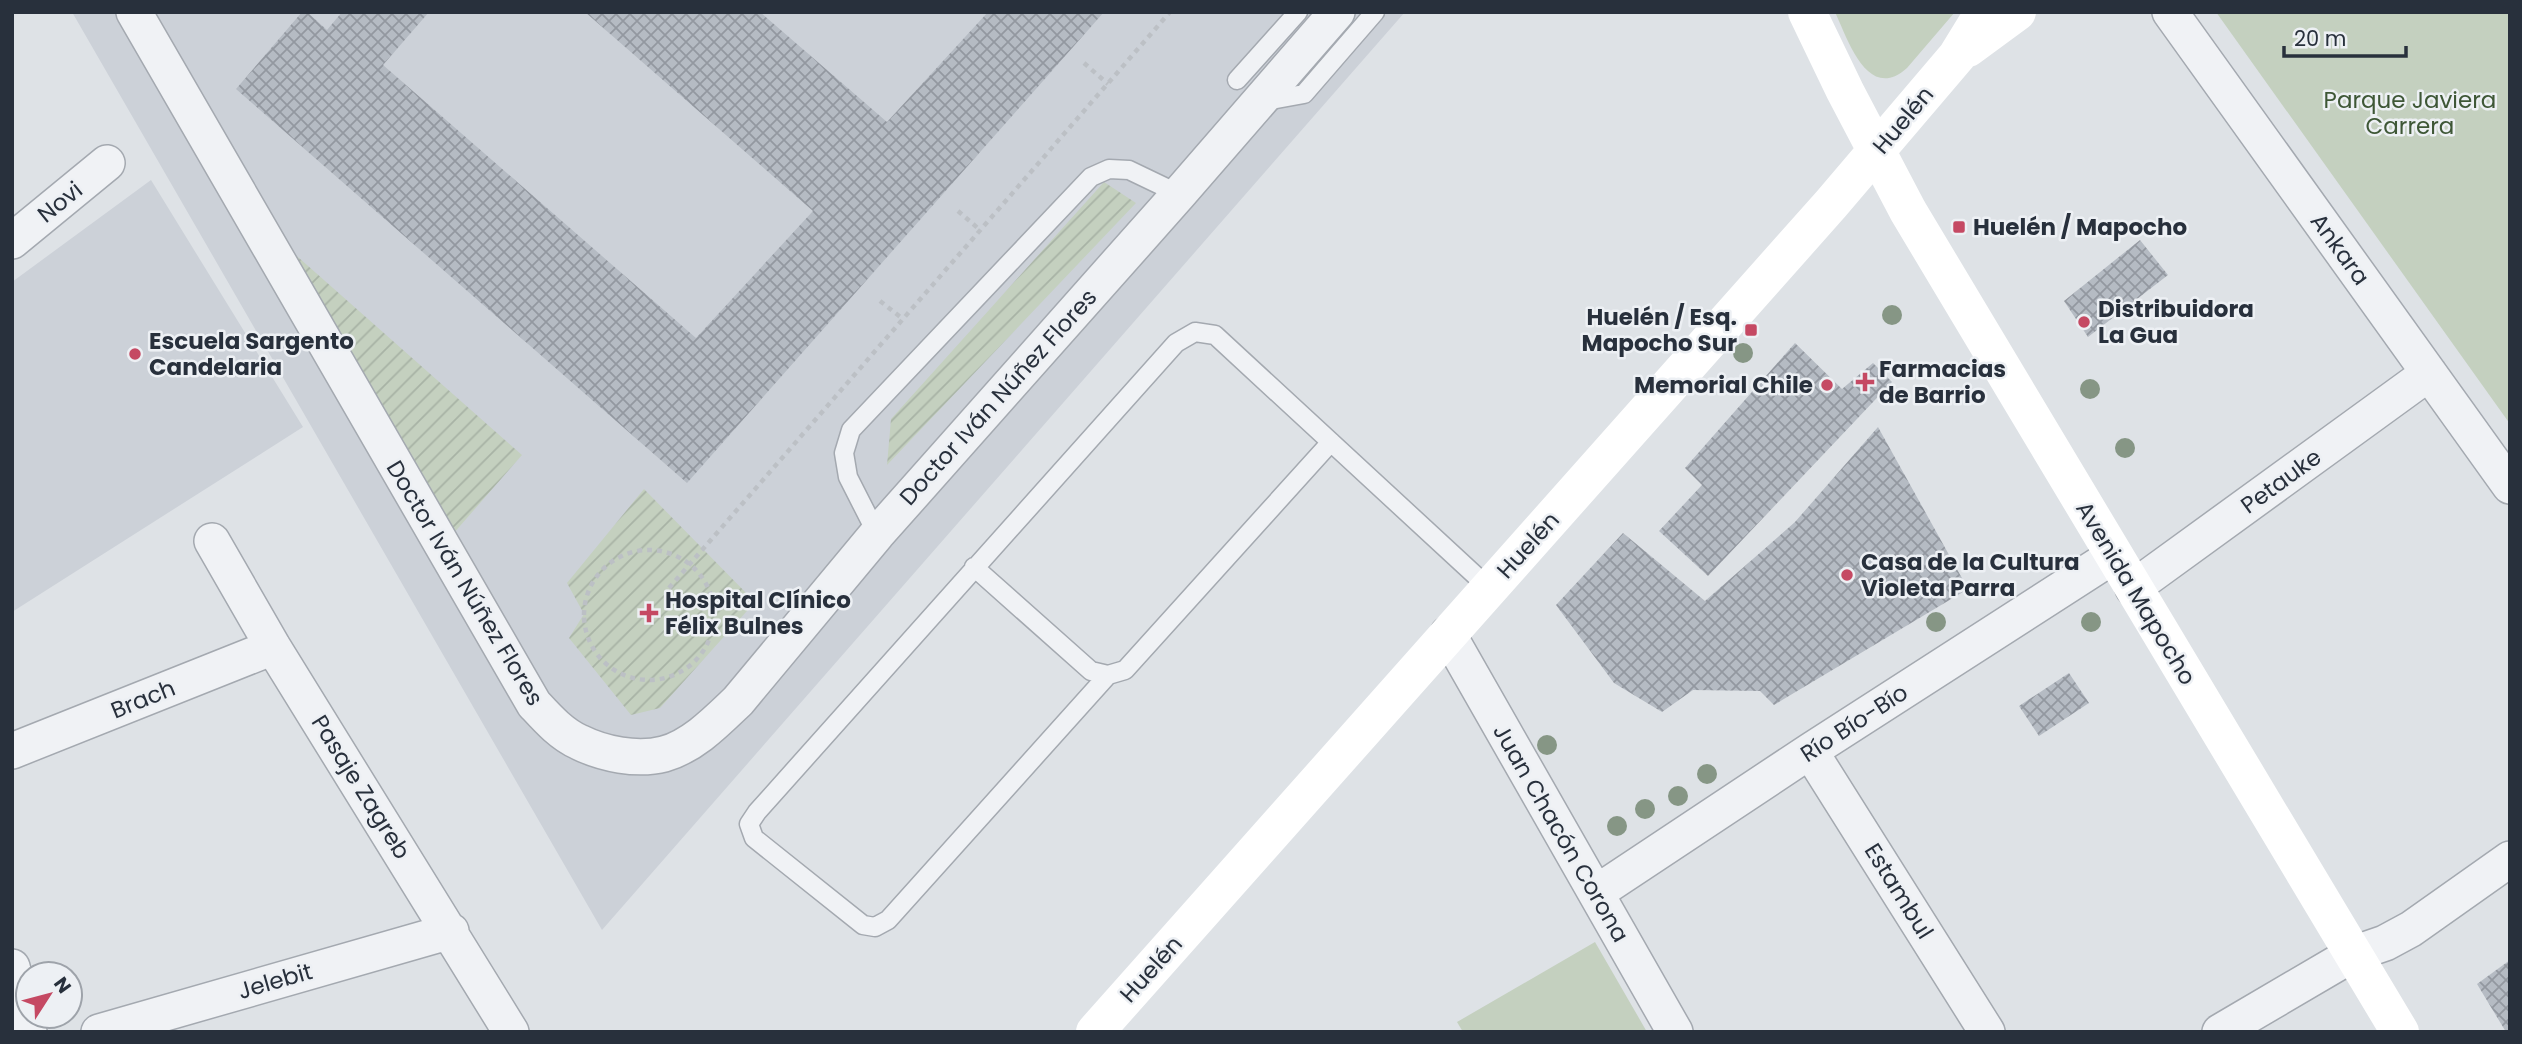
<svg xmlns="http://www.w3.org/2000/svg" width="2522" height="1044" viewBox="0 0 2522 1044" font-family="Poppins,sans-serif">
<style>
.built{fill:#ccd1d8}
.park{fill:#c4d0bf}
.garden{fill:url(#garden-furrows)}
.building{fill:url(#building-cross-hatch)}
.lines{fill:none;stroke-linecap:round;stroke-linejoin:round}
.lane-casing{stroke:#a4a9b0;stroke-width:21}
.street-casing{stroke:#a4a9b0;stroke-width:38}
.path{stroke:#bcc0c5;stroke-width:4.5;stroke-dasharray:5 5;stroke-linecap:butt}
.lane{stroke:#f0f2f5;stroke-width:18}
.street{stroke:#f0f2f5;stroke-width:35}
.secondary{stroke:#fff;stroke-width:38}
.tree{fill:#869685}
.poi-dot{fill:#c54963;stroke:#edf0f4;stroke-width:2.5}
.labels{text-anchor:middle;stroke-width:5;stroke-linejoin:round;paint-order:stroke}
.park-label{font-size:23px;fill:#3e5736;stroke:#edf0f4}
.street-label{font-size:23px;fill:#28303c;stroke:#edf0f4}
.poi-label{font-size:23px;font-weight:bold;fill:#28303c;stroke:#edf0f4;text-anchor:start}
</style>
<defs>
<pattern id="garden-furrows" width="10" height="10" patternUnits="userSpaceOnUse" patternTransform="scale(1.75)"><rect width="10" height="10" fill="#c4d0bf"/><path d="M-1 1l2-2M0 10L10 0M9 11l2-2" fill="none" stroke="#a8b3a5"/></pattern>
<pattern id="building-cross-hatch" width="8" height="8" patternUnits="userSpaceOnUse" patternTransform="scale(1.75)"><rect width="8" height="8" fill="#b5bbc3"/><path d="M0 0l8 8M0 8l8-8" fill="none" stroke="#9398a0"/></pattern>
</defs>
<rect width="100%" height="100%" fill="#dee2e6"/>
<!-- built -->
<path class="built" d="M72,12H1405L602,930Z
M151,180L303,427L12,612V282Z"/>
<!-- park -->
<path class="park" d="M1835,12H1955L1907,68C1868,103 1848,40 1835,12Z
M2216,12H2510V424Z
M1595,942L1647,1032H1463L1457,1022Z"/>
<!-- garden -->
<path class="garden" d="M1104,182L1136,203L887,465L891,419Z
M290,250L522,455L453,534Z
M644,489L755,602L660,708L631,715L569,638L584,614L567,583Z"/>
<!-- building -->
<path class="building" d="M302,12H307L327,30L342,12H429L383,65L696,338L813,211L585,12H760L887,122L988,12H1104L687,483L236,89Z
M2140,240L2168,275L2088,337L2064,301Z
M1795,343L1842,389L1873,363L1892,382L1708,576L1659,531L1702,485L1685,468Z
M1878,427L1968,589L1774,705L1760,691L1693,690L1662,712L1614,683L1556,605L1623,533L1705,601L1795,522Z
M2069,673L2089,703L2039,736L2019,706Z
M2510,960V1029L2506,1032L2477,984Z"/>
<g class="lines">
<defs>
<path id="lane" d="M1237,80L1298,12
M1265,101L1304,94L1375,12
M877,534L848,477L844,453L851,430L1091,177L1109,169L1129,170L1179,194
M974,567L1091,671L1108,675L1125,670L1331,442
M1108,675L888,920L875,927L863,925L754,838L749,824L757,812L1176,343L1195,332L1215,335L1489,588"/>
<path id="street" d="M134,12L534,704C547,718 561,734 579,742C603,754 637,761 664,754C693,746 717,721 738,701L877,534L1179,194L1337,12
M2170,12L2510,486
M12,241L107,163
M212,541L273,647L511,1032
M2133,588L2429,373
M1448,634L1675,1032
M12,751L273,647
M1810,751L1987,1032
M1596,893L1810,751L2113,556
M12,967L29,1032
M99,1032L451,931
M2220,1032L2353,954L2385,943L2411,929L2510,859"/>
</defs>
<!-- lane casing -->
<use href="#lane" class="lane-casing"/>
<!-- street casing -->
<use href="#street" class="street-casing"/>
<!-- path -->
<path class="path" d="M1084,63L1108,84
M958,211L980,230
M880,301L903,319
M584 615a65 65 0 1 1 130 0a65 65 0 1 1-130 0Z
M669,588L1170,12"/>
<!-- lane -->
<use href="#lane" class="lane"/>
<!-- street -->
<use href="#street" class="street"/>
<!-- secondary -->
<path class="secondary" d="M1807,12L1845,91L1908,211L2400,1032
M1968,48L2017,12
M1095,1032L1831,204L1957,56L1984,12"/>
</g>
<!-- trees -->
<g class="tree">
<circle cx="1892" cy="315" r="10"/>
<circle cx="1743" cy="353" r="10"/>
<circle cx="2090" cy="389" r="10"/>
<circle cx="2125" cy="448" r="10"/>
<circle cx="1936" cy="622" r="10"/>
<circle cx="2091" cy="622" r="10"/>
<circle cx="1547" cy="745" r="10"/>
<circle cx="1707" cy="774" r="10"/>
<circle cx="1678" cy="796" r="10"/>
<circle cx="1645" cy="809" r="10"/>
<circle cx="1617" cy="826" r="10"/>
</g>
<!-- markers -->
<g class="poi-dot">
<rect x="1952" y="220" width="14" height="14" rx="3.5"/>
<circle cx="2084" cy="322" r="7"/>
<rect x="1744" y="323" width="14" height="14" rx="3.5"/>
<circle cx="135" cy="354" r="7"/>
<path d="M1861.5 371.5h7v7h7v7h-7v7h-7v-7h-7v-7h7z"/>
<circle cx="1827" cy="385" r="7"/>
<circle cx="1847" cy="575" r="7"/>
<path d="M645.5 602.5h7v7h7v7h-7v7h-7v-7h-7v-7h7z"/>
</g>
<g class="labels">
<!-- park labels -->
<g class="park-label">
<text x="2410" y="108">Parque Javiera<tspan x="2410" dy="26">Carrera</tspan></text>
</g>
<!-- street labels -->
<g class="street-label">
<text transform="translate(1903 120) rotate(-50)" y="8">Huelén</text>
<text transform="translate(60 202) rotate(-39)" y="8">Novi</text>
<text transform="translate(2340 249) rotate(54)" y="8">Ankara</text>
<text transform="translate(998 397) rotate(-48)" y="8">Doctor Iván Núñez Flores</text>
<text transform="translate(2281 481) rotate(-36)" y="8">Petauke</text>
<text transform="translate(1528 545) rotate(-48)" y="8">Huelén</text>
<text transform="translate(465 583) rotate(59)" y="8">Doctor Iván Núñez Flores</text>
<text transform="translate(2136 593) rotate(59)" y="8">Avenida Mapocho</text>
<text transform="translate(143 699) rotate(-22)" y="8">Brach</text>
<text transform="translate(1854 723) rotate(-33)" y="8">Río Bío-Bío</text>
<text transform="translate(361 787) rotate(58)" y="8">Pasaje Zagreb</text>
<text transform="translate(1561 833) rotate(60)" y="8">Juan Chacón Corona</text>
<text transform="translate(1899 891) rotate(58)" y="8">Estambul</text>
<text transform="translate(1151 969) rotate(-48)" y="8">Huelén</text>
<text transform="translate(275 981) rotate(-16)" y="8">Jelebit</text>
</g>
<!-- poi labels -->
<g class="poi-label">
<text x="1973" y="235">Huelén / Mapocho</text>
<text x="2098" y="317">Distribuidora<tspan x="2098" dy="26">La Gua</tspan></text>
<text x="1737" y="325" text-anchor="end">Huelén / Esq.<tspan x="1737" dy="26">Mapocho Sur</tspan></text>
<text x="149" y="349">Escuela Sargento<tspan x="149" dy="26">Candelaria</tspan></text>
<text x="1879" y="377">Farmacias<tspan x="1879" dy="26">de Barrio</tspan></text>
<text x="1813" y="393" text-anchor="end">Memorial Chile</text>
<text x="1861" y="570">Casa de la Cultura<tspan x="1861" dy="26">Violeta Parra</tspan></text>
<text x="665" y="608">Hospital Clínico<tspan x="665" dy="26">Félix Bulnes</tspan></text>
</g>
</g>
<!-- border -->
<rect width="2522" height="1044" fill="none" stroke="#28303c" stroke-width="28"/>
<!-- north arrow -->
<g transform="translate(49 995) rotate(54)"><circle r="33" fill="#edf0f4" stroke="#9ea3aa" stroke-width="2"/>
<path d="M0-5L12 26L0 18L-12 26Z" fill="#c54963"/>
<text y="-10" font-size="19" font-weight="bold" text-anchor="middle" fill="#28303c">N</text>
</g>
<!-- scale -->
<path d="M2284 46v10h122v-10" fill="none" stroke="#28303c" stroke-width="3.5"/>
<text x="2294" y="46" font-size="21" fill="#28303c" stroke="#edf0f4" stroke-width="5" paint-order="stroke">20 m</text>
</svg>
